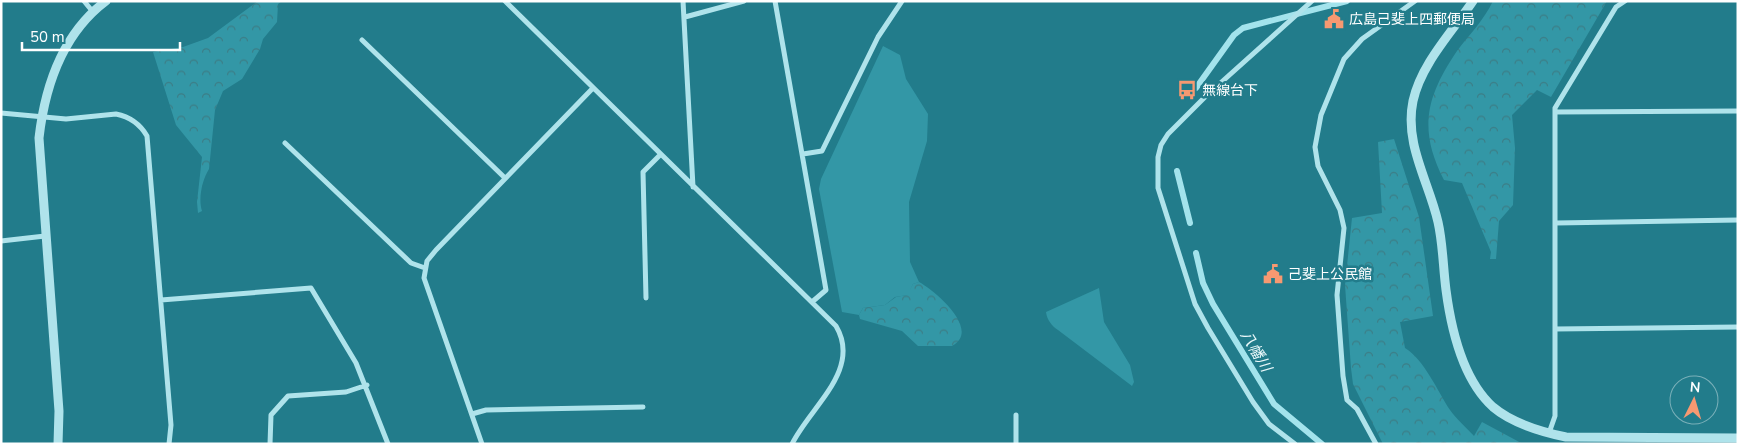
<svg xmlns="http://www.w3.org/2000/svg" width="1739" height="445" font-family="'Nunito Sans','Noto Sans JP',sans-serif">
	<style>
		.green { fill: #3397a6 }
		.forest { fill: url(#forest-crowns) }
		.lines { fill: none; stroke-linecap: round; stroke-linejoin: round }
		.stream { stroke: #a3e3ec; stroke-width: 6 }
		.minor { stroke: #afe3eb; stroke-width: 5 }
		.tertiary { stroke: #afe3eb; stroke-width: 9 }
		.labels { text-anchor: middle; stroke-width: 5; stroke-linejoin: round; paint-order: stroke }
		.poi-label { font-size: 14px; fill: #fff; stroke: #227c8b; text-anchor: start }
		.water-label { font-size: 15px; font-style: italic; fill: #ebf9fb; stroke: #227c8b }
	</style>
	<defs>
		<pattern id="forest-crowns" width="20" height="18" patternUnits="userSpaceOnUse" patternTransform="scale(1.25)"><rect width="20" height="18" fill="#3397a6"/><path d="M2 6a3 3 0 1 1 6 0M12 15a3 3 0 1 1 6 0" fill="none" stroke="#3c7d86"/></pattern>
	</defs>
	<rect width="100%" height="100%" fill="#227c8b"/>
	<path class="green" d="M883 46 900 55 906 79 928 114 927 141 909 202 910 262 919 282 913 284 908 295 895 297 885 305 863 308 859 315 842 312 819 189 821 179Z
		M1099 288 1104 322 1130 365 1134 382 1132 386 1058 330C1052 326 1047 320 1046 312Z"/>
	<path class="forest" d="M258 1H282L278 4 277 22 263 39 260 49 242 79 223 91 215 110 209 169C202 180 198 199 202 211L198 213 197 202 202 157 176 125 153 52 183 47 208 38Z
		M1493 1H1607L1551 97 1537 90 1512 115 1515 148 1513 205 1499 221 1496 259H1490L1491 252 1462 183 1444 180C1418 129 1426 97 1457 51 1469 35 1484 20 1493 1Z
		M1394 139 1419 217 1433 316 1400 322 1405 348C1425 361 1437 390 1450 410 1456 419 1466 427 1474 436L1482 422 1523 444H1383L1353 384 1351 368 1345 285 1352 218 1382 213 1378 142Z
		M919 282C934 290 982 330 952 346H918L902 331 860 319 859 315 863 308 885 305 896 297 907 295 913 284Z"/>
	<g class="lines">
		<path class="stream" d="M1196 88 1234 35 1243 28 1347 1
			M1177 171 1190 223
			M1196 253 1203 283 1213 304 1274 404 1322 444"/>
		<path class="minor" d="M84 1 93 12
			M505 1 836 326C862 370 810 407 792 444
			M683 1 693 187
			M775 1 826 290 812 302
			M685 17 744 1
			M362 40 505 178
			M1555 112 1738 111
			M1 113 66 119 116 114C131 117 140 124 147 136L171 425 169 444
			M285 143 411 263 425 268
			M803 154 822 151 878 37 902 1
			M1556 223 1738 220
			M1 241 45 236
			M646 298 643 172 660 155
			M161 300 311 288 356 363 388 444
			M1555 329 1738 327
			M472 414 486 410 643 407
			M1016 415V444
			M1549 433 1555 416V108L1616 7 1625 1
			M270 444 271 415 288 396 346 392 367 385
			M482 444 424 278 427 261 436 250 593 88
			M1295 444 1269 424 1253 402 1208 328 1195 304 1158 188V157L1161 145 1168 134 1206 96 1312 1
			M1376 444 1357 409 1347 400 1343 376 1337 295 1344 228 1340 210 1318 166 1315 147 1321 115 1344 59 1362 39 1415 1"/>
		<path class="tertiary" d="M1473 1C1452 32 1421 64 1413 101 1404 144 1429 182 1438 222 1443 244 1443 267 1446 290 1451 328 1463 380 1493 407 1513 424 1542 432 1566 437L1738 438
			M58 444 59 411 39 138C45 86 62 34 106 1"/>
	</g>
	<defs>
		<symbol id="civic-bare" viewBox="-9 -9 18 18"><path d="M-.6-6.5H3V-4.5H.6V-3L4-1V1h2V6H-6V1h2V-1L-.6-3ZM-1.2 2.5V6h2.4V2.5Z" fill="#f79971" stroke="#227c8b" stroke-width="2.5" paint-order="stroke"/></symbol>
		<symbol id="bus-bare" viewBox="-9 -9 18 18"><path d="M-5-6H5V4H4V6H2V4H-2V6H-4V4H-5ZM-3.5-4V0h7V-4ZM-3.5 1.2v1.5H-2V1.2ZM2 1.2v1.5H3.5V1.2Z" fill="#f79971" stroke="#227c8b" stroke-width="2.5" paint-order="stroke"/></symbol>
	</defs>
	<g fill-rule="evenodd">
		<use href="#civic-bare" x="1320" y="5" width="28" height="28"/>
		<use href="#bus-bare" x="1173" y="76" width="28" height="28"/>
		<use href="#civic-bare" x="1259" y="260" width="28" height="28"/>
	</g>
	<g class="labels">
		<g class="poi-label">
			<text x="1349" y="24">広島己斐上四郵便局</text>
			<text x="1202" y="95">無線台下</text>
			<text x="1288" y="279">己斐上公民館</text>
		</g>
		<g class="water-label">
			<text transform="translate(1256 351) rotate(59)" y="5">八幡川</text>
		</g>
	</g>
	<rect width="1739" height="445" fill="none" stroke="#ffffff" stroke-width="5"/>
	<g transform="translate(1694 400) rotate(5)"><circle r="24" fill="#227c8b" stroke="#7ab0b9"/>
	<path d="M0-4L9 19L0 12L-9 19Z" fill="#f79971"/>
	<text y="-8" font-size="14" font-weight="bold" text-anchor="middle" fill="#ffffff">N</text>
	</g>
	<path d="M22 42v8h158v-8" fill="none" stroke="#ffffff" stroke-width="2.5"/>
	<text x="30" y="42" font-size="15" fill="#ffffff" stroke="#227c8b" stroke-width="4" paint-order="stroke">50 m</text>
</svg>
